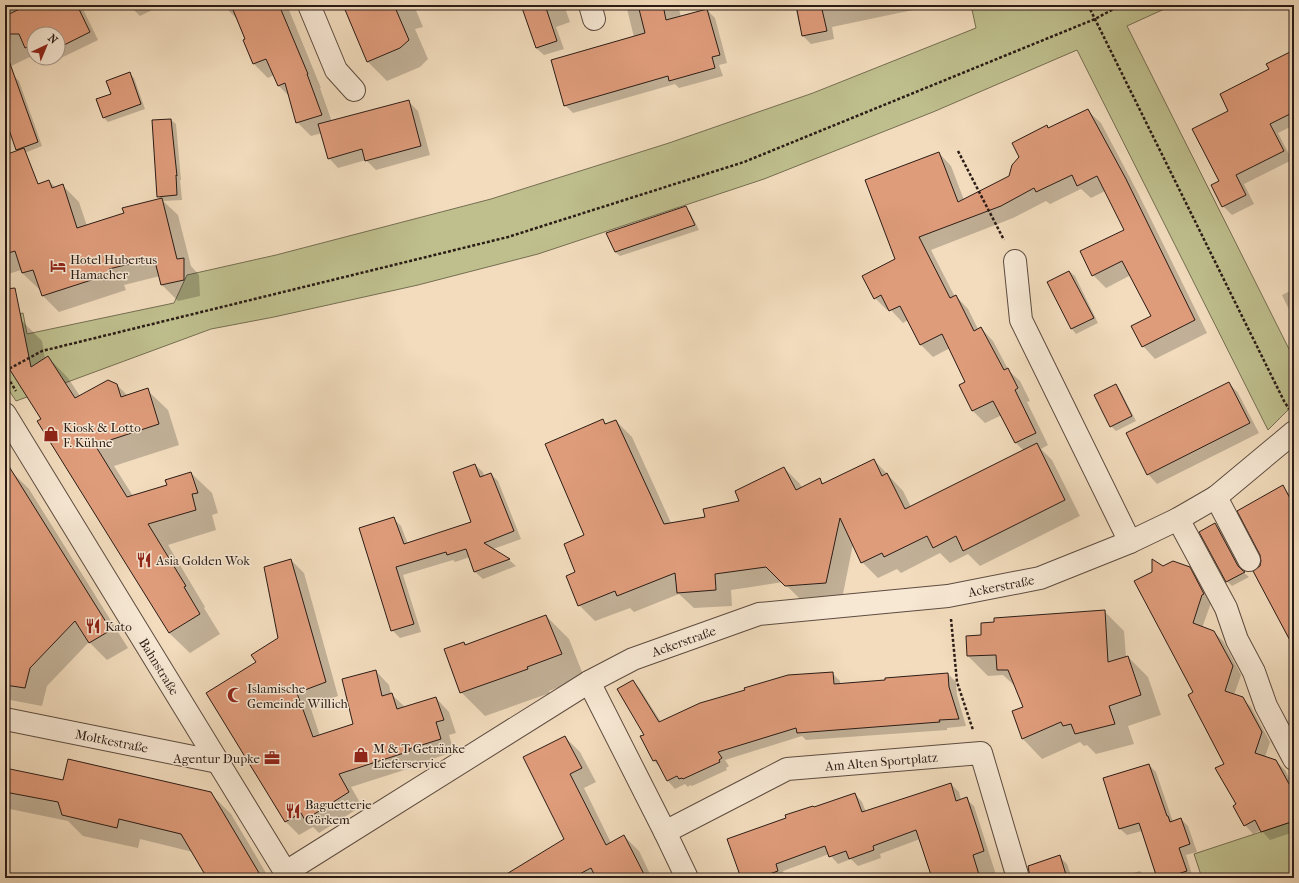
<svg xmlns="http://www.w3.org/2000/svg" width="1299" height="883" font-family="'IM FELL French Canon',serif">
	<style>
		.green { fill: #bfbf8e; stroke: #756e52 }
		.shadow { fill: #0003 }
		.building { fill: #df9c7b; stroke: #2b1c16 }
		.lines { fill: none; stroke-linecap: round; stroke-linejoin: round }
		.minor-casing { stroke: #5d4c40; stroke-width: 24 }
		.path { stroke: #2b1c16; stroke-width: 2.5; stroke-dasharray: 3 2; stroke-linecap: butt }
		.minor { stroke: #f7e8d4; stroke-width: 22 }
		.labels { text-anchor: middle; stroke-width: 3; stroke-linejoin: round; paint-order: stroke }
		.poi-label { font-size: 13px; fill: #2b1c16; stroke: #f7e8d4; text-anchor: start }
		.street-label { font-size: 13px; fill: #2b1c16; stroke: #f7e8d4 }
	</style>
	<rect width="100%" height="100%" fill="#f2dcbd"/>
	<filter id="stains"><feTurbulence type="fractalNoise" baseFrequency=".005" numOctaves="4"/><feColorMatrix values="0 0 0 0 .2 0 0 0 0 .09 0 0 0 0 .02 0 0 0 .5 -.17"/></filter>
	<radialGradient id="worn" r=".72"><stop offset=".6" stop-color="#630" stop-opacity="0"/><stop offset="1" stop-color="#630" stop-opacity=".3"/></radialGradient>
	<path class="green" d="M971 5H1173L1127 26 1294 359V404L1268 430 1077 50 933 112 764 179 538 254 418 285 274 317 211 329 16 401 5 384V317L23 313 27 334 174 303 187 275 276 255 491 199 669 143 813 93 976 28Z
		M1294 821V878H1202L1194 854Z"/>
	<path class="shadow" d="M5 5H81L98 40 63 57 58 52V34H34V55L5 69Z
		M129 5H162L140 16Z
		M223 5H287L321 88H320L332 122 408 101 418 111 430 155 376 170 366 160 338 168 329 158 322 133 311 136 297 122 289 96 279 86 274 75 268 78 254 64 246 39 237 19Z
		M344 5H412L415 8 423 27 415 29 428 59 420 67 387 81 368 62Z
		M522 5H564L570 22 556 27 564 49 544 55 536 48Z
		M626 5H678L681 17 707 10 715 18 727 63 719 65 723 76 679 88 675 84 573 113 565 105 634 37Z
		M795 5H912L913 10 832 27 834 39 811 44 803 36 802 28 799 25Z
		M1294 51V125L1278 133 1292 160 1244 184 1254 204 1232 215 1223 206 1220 182 1230 111 1270 70Z
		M129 73 134 78 145 109 108 122 104 118 112 95Z
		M14 76 19 81 42 146 22 154 17 149 5 115V80Z
		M1088 111 1101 123 1138 193 1207 333 1155 359 1143 346 1152 317 1131 275 1106 288 1093 275 1125 230 1105 191 1091 198 1081 189 1050 204 1046 201 1013 218 931 250 955 297 956 296 968 309 978 329 981 328 993 341 1009 371 1020 381 1030 401 1027 402 1048 445 1041 449 1052 460 1080 516 980 566 968 554 950 563 940 553 901 573 897 569 878 578 862 562 853 544 842 599 802 601 783 582 731 590 732 606 694 608 679 594 634 612 630 608 595 621 579 605 576 573 586 535 603 420 607 425 616 421 632 437 671 523 706 518 741 502 784 468 800 484 802 488 819 479 824 484 874 460 903 491 911 507 1024 451 1016 443 1002 415 985 423 973 411 960 385 966 382 950 348 933 357 920 344 908 320 903 323 890 309 887 310 875 298 896 260 939 153 951 166 964 200 1010 177 1049 129Z
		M171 120 176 124 181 180H180L182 200 163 201 178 215 191 266 199 275 200 296 178 301 162 285 160 276 124 285 126 290 59 312 43 296 40 288 39 289 22 273 21 270 5 275V172L21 202 49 181 56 188 63 186 79 202 87 226 125 214 161 199 158 196Z
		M686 208 690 212 699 230 620 256 615 252Z
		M1070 272 1075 276 1098 323 1076 334 1072 329 1049 283Z
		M1294 289V320L1282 295Z
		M21 320 42 341 45 359 48 357 68 378 80 396 117 385 128 396 147 390 168 410 179 445 114 466 133 496 168 486 191 473 212 493 218 513 212 515 216 530 168 545 205 607 204 608 220 634 190 653 169 633 42 419 5 349V324Z
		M1229 383 1238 393 1259 433 1157 484 1148 474Z
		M1115 385 1120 390 1136 421 1116 431 1111 426Z
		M475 465 483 472 484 476 491 474 498 481 521 539 493 549 509 560 516 566 483 579 475 572 470 557 455 562 453 560 403 575 421 632 400 638 392 630 393 518 401 526 408 544 472 523Z
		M11 471 29 489 128 648 107 660 89 642 47 686 42 706 5 699V475Z
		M1283 487 1290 495 1294 501V646L1261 567Z
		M1215 524 1220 529 1242 571 1249 577 1232 586 1227 581Z
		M291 560 304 573 338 696 310 706 320 736 354 724 376 671 389 685 391 694 405 707 436 698 449 712 456 733 449 735 454 752 422 762 423 764 351 787 362 806 319 833 313 827 299 835 286 822 207 694 257 663 279 639Z
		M1163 567 1189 568 1198 577 1212 603H1211L1202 628 1214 632 1223 641 1241 675 1234 695 1242 698 1251 707 1270 742 1265 757 1276 761 1285 770 1294 787V832L1270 840 1261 830 1253 834 1245 825 1237 805 1225 764 1194 693Z
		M1104 611 1124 631 1126 657H1128L1148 677 1161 715 1128 726 1134 744 1096 754 1087 745 1084 746 1080 742 1042 759 1023 739 1013 712 1024 707 1017 688 1003 675 988 676 968 656 982 636Z
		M546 616 569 639 584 677 549 691 550 693 485 716 461 692 464 643 466 646Z
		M832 673 840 681V685L948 674 956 682 957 695 966 726 947 728V730L806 740 802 736 725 760 729 766 726 768 727 770 692 786 690 785 688 787 685 784 675 789 668 781 662 769 654 761 642 737 645 735 633 681 640 689 661 722Z
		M565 737 580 752 596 782 584 788 611 843 624 836 639 851 652 878H501L566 839Z
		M1149 765 1156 772 1173 822 1181 819 1188 826 1197 852 1186 855 1193 878H1158L1142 831 1127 835 1119 828Z
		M5 769 64 781 210 793 231 814 269 878H208L193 852 140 839 138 848 83 836 68 821 5 808Z
		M951 784 959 792 961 800 966 799 974 806 997 878H937L920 839 880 854 881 858 858 866 851 859 838 864 829 854 783 871 785 878H742L814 808 855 794 862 802 866 812Z
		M1060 857 1067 864 1072 878H1043Z
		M1140 871 1145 878H1120V877Z"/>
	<path class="building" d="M28 5H77L90 32 58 48V33L55 34H34V44L25 48 19 34H5V16Z
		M231 5H279L308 74H307L322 115 296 123 285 83 278 86 266 59 253 64 243 40 245 39Z
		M343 5H394L409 40 400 48 367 62Z
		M521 5H545L557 41 536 48Z
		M638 5H663L666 20 707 9 720 55 712 57 715 68 669 81 668 76 564 106 551 60 645 33Z
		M796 5H821L827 31 802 36Z
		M1294 50V112L1270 124 1284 151 1236 175 1246 195 1222 207 1211 185 1219 181 1192 129 1228 111 1220 94 1269 69 1266 64Z
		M5 58H8L38 142 16 150 5 118Z
		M130 72 141 104 103 118 96 99 111 94 106 81Z
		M409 100 421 146 365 161 362 149 328 159 318 124Z
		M1088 109 1126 179 1195 320 1142 347 1131 326 1151 316 1122 261 1092 276 1080 251 1124 230 1097 176 1077 186 1072 175 1036 192 1034 188 1001 206 919 237 950 298 956 295 974 331 981 327 1004 370 1008 368 1018 388 1015 390 1036 433 1015 443 993 401 972 411 959 385 965 382 942 334 920 345 900 306 889 311 881 295 874 299 862 276 895 259 865 180 939 152 958 202 1009 176 1012 165 1019 157 1012 143 1047 125 1048 128Z
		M171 119 177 176 176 175 177 195 157 197 152 120Z
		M24 148 38 184 49 180 52 188 63 184 77 228 124 213 122 208 162 198 177 259 184 258V280L161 285 154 258 109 269 110 274 42 296 33 270 22 273 15 251 5 254V155Z
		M686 206 695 225 615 252 606 233Z
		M1069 271 1094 318 1071 329 1047 282Z
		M15 288 31 367 48 356 75 398 108 380 117 384 121 397 148 388 159 424 95 445 127 497 167 485 165 480 191 472 198 493 192 494 196 510 148 524 186 586 184 587 200 614 169 633 37 421 41 419 5 362V289Z
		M1229 382 1250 423 1147 475 1126 433Z
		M1116 384 1132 416 1110 427 1094 395Z
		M603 419 605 424 616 420 664 524 705 517 703 509 739 501 735 491 784 467 796 490 820 478 822 484 874 459 882 476 887 473 905 509 1037 443 1065 500 963 551 956 536 933 548 927 536 884 557 882 553 861 563 840 518 826 583 785 586 766 567 715 574 716 590 677 593 675 573 617 596 615 591 578 606 566 576 575 572 564 544 584 535 545 444Z
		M5 460 111 630 89 643 75 621 30 668 25 688 5 685Z
		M475 464 480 477 491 473 514 531 484 543 510 559 474 572 466 549 447 555 446 552 396 567 414 624 391 631 359 528 394 517 404 544 471 522 453 472Z
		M1283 485 1294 506V648L1253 571 1260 566 1261 561 1260 555 1237 511Z
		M1215 523 1238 566 1242 570 1245 572 1226 582 1199 532Z
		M291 559 326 682 297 693 313 737 353 724 342 679 376 670 382 696 392 693 397 709 436 697 444 720 436 722 441 739 409 749 410 751 339 774 349 792 305 820 301 813 285 822 206 693 256 662 251 655 278 638 264 567Z
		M1152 559 1163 566 1173 561 1190 567 1204 594 1202 595 1193 623 1214 631 1233 666 1225 691 1243 697 1262 732 1255 753 1276 760 1294 793V821L1261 832 1255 820 1244 826 1233 806 1236 804 1215 768 1224 764 1188 695 1193 692 1134 581 1152 572Z
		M1105 610 1108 662 1128 656 1141 695 1109 706 1115 724 1075 734 1071 724 1063 726 1061 722 1022 739 1012 711 1023 707 1008 670H997L996 655 967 656 966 636 981 635V623L994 622V618Z
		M546 615 562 654 527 667 528 669 460 693 444 649 464 642 465 645Z
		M833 672 834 684 885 680V678L948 673 949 687 959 719 939 720 940 722 797 733 796 728 718 752 722 758 719 760 720 762 683 779 682 778 679 779 677 776 667 781 656 760 653 761 640 736 644 735 617 689 633 680 659 722 700 703 745 690 744 688 788 675Z
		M565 736 582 768 570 774 606 845 624 835 646 878H596L591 868 572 878H500L564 839 523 757Z
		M68 759 211 792 262 878H207L181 834 119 819 117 828 62 815 58 802 5 792V768L63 780Z
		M1149 764 1167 816H1168L1170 822 1181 818 1190 844 1179 848 1187 871 1165 878H1157L1139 823 1119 829 1103 778Z
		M951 783 956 801 967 797 978 831 984 851 973 855 980 878H932L916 830 873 846 874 850 849 859 846 851 829 857 825 846 776 864 778 871 758 878H741L727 839 786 818 785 815 813 806 814 807 855 793 862 812Z
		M1060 855 1067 878H1030L1028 866Z"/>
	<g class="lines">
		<defs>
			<g id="minor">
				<path d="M309 5 336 70 354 90"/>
				<path d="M590 5 594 19"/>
				<path d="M1015 261 1021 320 1130 542"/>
				<path id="s1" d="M5 414 289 878"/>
				<path d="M1216 497 1249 560"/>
				<path d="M1178 519 1226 608 1237 640 1254 672 1266 706 1294 759"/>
				<path d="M589 682 665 832 687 878"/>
				<path id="s2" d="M5 719 218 762"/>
				<path id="s3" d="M665 832 787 769 981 753 1018 878"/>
				<path id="s4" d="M286 872 589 682 633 659 759 614 948 596 1040 578 1130 542 1178 519 1216 497 1294 432"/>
			</g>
		</defs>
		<use href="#minor" class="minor-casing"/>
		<path class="path" d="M1088 5 1284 401 1289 409
			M958 151 1004 240
			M5 371 42 351 508 237 744 162 1095 19 1121 5
			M5 373 16 391
			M951 619 957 682 973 730"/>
		<use href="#minor" class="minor"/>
	</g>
	<defs>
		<symbol id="hotel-bare" viewBox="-9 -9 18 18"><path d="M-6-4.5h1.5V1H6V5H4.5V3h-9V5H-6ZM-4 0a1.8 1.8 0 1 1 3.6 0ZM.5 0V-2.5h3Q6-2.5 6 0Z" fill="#8f2418" stroke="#f7e8d4" stroke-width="2.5" paint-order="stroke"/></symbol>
		<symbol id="shop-bare" viewBox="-9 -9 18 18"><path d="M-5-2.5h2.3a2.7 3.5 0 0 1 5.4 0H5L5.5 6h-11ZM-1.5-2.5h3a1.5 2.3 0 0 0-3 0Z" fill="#8f2418" stroke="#f7e8d4" stroke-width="2.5" paint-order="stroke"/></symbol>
		<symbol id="restaurant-bare" viewBox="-9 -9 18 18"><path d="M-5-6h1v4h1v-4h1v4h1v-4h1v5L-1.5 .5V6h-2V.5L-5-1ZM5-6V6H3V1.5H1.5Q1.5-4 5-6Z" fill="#8f2418" stroke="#f7e8d4" stroke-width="2.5" paint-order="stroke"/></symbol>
		<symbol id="mosque-bare" viewBox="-9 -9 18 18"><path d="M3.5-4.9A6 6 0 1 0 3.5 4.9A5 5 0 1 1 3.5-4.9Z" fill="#8f2418" stroke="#f7e8d4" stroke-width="2.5" paint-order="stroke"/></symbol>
		<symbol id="office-bare" viewBox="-9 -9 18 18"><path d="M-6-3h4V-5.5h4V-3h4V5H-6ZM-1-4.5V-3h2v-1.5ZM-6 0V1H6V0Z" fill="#8f2418" stroke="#f7e8d4" stroke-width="2.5" paint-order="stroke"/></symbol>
	</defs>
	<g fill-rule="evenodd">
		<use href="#hotel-bare" x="47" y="255" width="22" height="22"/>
		<use href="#shop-bare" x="40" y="423" width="22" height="22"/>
		<use href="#restaurant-bare" x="133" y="549" width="22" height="22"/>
		<use href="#restaurant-bare" x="82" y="615" width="22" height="22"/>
		<use href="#mosque-bare" x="224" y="684" width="22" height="22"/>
		<use href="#shop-bare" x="350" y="744" width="22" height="22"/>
		<use href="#office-bare" x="261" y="747" width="22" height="22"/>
		<use href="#restaurant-bare" x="282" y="800" width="22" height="22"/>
	</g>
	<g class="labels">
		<g class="poi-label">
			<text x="70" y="264">Hotel Hubertus<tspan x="70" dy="15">Hamacher</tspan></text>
			<text x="63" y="432">Kiosk &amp; Lotto<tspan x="63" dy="15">F. Kühne</tspan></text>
			<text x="156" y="565">Asia Golden Wok</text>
			<text x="105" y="631">Kato</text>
			<text x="247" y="693">Islamische<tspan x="247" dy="15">Gemeinde Willich</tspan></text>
			<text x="373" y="753">M &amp; T Getränke<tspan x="373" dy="15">Lieferservice</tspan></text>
			<text x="260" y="763" text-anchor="end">Agentur Dupke</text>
			<text x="305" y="809">Baguetterie<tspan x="305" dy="15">Görkem</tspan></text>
		</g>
		<g class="street-label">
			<text dy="5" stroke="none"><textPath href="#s4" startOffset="785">Ackerstraße</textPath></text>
			<text dy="5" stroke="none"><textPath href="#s4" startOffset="461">Ackerstraße</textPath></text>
			<text dy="5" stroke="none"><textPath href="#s1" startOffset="296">Bahnstraße</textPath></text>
			<text dy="5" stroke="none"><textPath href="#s2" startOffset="109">Moltkestraße</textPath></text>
			<text dy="5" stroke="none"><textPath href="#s3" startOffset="232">Am Alten Sportplatz</textPath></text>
		</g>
	</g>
	<rect width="1299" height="883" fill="none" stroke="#f2dcbd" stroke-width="20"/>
	<rect x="6" y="6" width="1287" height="871" fill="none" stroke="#2b1c16" stroke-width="2"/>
	<rect x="10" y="10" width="1279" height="863" fill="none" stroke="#2b1c16"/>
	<g transform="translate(46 46) rotate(44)"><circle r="19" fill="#f7e8d4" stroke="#a59688"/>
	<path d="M0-3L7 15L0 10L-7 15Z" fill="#8f2418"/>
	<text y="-6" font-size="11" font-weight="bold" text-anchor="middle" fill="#2b1c16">N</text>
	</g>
	<rect width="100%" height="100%" filter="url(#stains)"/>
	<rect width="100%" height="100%" fill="url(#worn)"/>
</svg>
